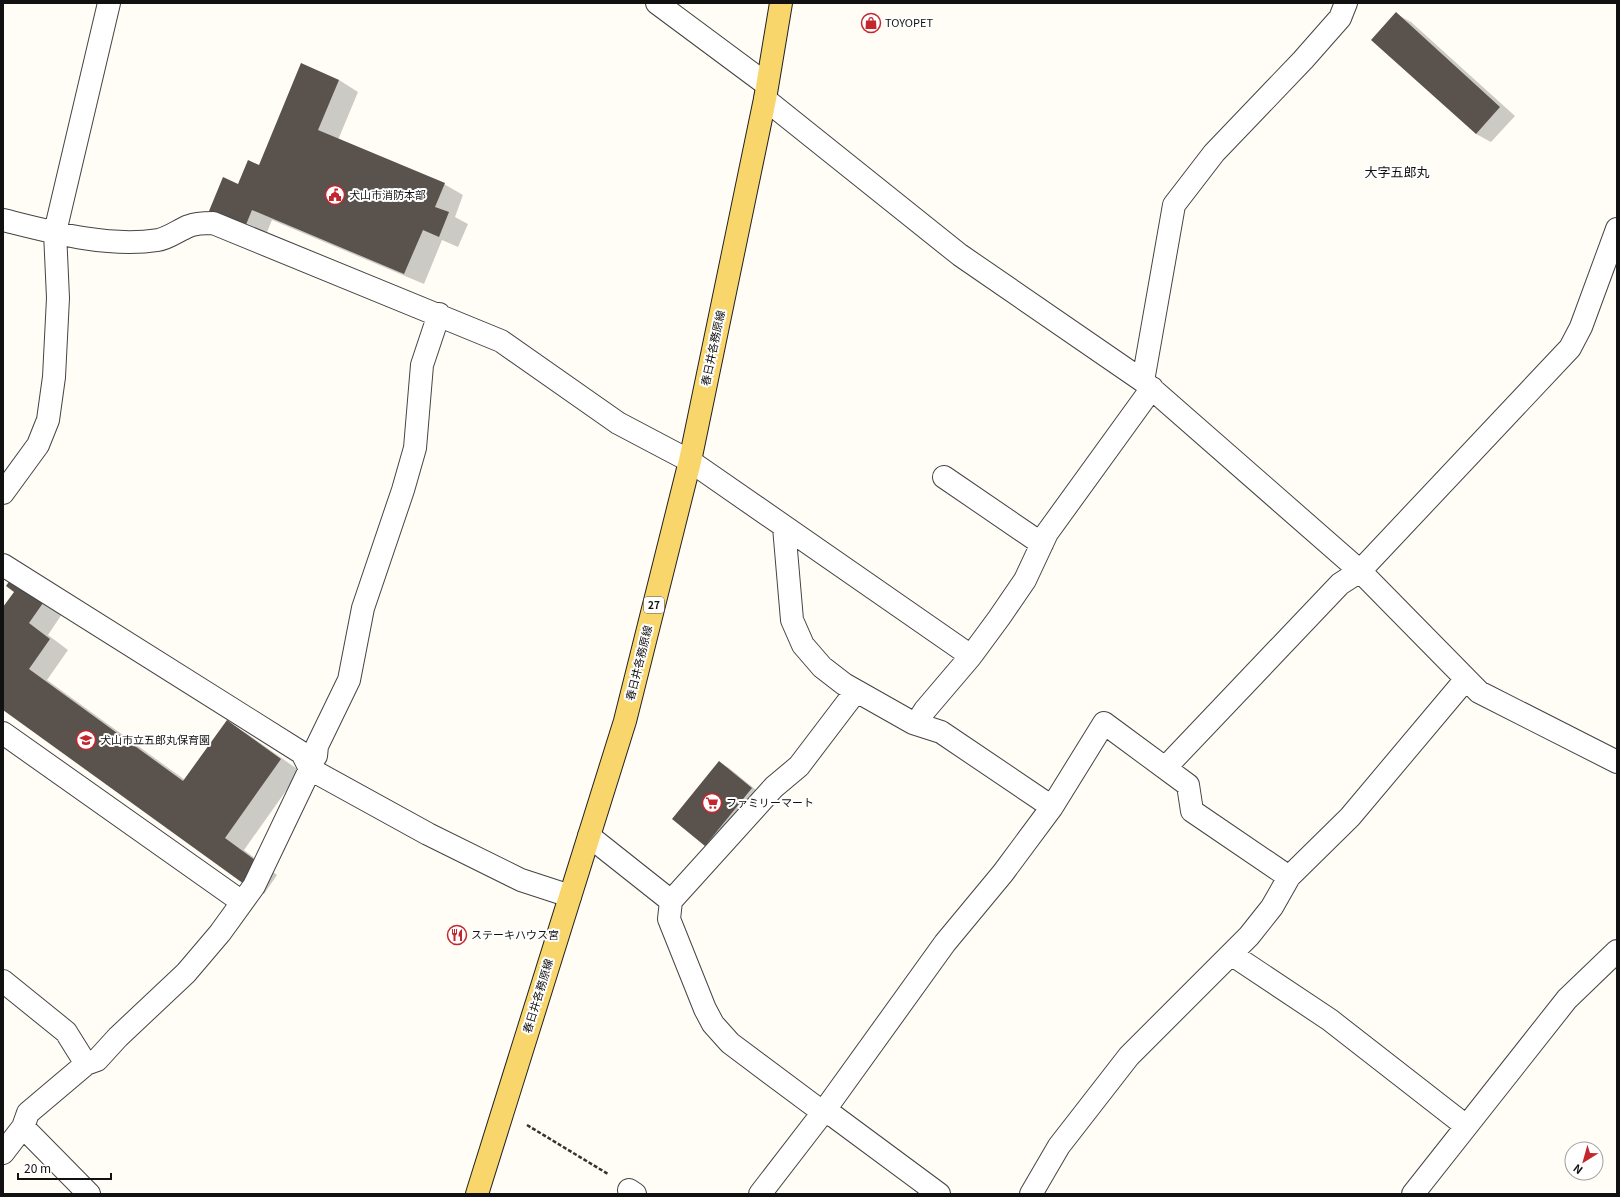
<svg xmlns="http://www.w3.org/2000/svg" width="1620" height="1197" font-family="Georgia,'Noto Sans JP',serif">
	<style>
		.shadow { fill: #0003 }
		.building { fill: #5a524d }
		.lines { fill: none; stroke-linecap: round; stroke-linejoin: round }
		.minor-casing { stroke: #444; stroke-width: 24 }
		.major-casing { stroke: #222; stroke-width: 24 }
		.path { stroke: #333; stroke-width: 2.5; stroke-dasharray: 4 2; stroke-linecap: butt }
		.minor { stroke: #fff; stroke-width: 22 }
		.major { stroke: #f9d66b; stroke-width: 22 }
		.labels { text-anchor: middle; stroke-width: 4; stroke-linejoin: round; paint-order: stroke }
		.shield { fill: #fff; stroke: #585858; stroke-width: 1 }
		.shield-label { font-size: 10px; font-weight: bold; fill: #111 }
		.poi-label { font-size: 11px; fill: #111; stroke: #fff; text-anchor: start }
		.street-label { font-size: 11px; fill: #111; stroke: #fff }
		.quarter-label { font-size: 13px; fill: #111; stroke: #fff }
	</style>
	<rect width="100%" height="100%" fill="#fffdf5"/>
	<path class="shadow" d="M1396 14 1411 22 1515 116 1491 142 1476 134Z
		M302 64 339 80 358 92 338 140 444 184 463 195 455 217 468 224 458 247 442 240 424 284 272 220 265 237 229 222 238 185 260 166Z
		M11 581 62 614 48 635 68 650 47 680 185 780 227 722 246 733 300 771 244 850 277 875 264 894 244 883 3 709V609L15 592Z
		M719 762 729 768 761 794 716 851 706 845 673 818Z"/>
	<path class="building" d="M1396 12 1500 107 1476 134 1371 40Z
		M301 63 339 80 318 130 445 183 435 207 449 212 439 237 423 230 404 274 252 210 245 227 209 211 223 177 238 184 248 160 259 165Z
		M10 580 43 603 29 623 50 639 29 669 183 781 227 720 281 759 225 838 259 863 244 884 3 710V607L14 592 6 586Z
		M719 761 752 788 705 846 672 819Z"/>
	<g class="lines">
		<defs>
			<path id="minor" d="M657 3 766 84
				M765 99 960 255 1143 381 1360 571 1479 692 1617 762
				M3 220C51 232 108 248 158 240 169 238 179 230 189 226 196 223 205 223 213 223L501 341 618 423 690 461 971 656
				M1143 381 1174 205 1214 153 1303 60 1340 18 1346 3
				M944 477 1042 544
				M3 493 38 445 48 420 54 377 58 298 55 232 109 3
				M784 527 792 620 803 645 822 667 844 684 913 723 941 732 1052 807
				M3 565 302 753 310 769
				M916 724 925 710 971 656 999 618 1025 580 1047 533 1152 388
				M3 733 242 902
				M308 765 316 756 317 746 349 680 363 608 403 490 415 448 422 365 439 314
				M1165 768 1340 584 1360 571 1570 348 1581 327 1617 229
				M589 836 671 901 669 919 705 1009 713 1024 730 1043 817 1108 835 1117 939 1194
				M671 901 774 787 799 766 856 691
				M1231 954 1330 1020 1466 1126
				M3 981 66 1032 86 1064 28 1113 23 1127 3 1153
				M86 1064 97 1060 118 1037 186 973 220 933 254 886 310 769 428 834 521 880 570 896
				M23 1127 89 1194
				M629 1190 635 1194
				M760 1194 824 1111 945 943 1003 873 1052 807 1104 723 1188 785 1192 811 1289 877
				M1031 1194 1059 1146 1129 1056 1249 936 1272 907 1289 877 1350 817 1466 679
				M1413 1194 1567 999 1617 951"/>
			<path id="major" d="M477 1194 625 721 690 461 765 99 781 3"/>
		</defs>
		<use href="#minor" class="minor-casing"/>
		<use href="#major" class="major-casing"/>
		<path class="path" d="M527 1125 608 1174"/>
		<use href="#minor" class="minor"/>
		<use href="#major" class="major"/>
	</g>
	<defs>
		<symbol id="shop-ring" viewBox="-11 -11 22 22"><circle r="9.5" fill="#fff" stroke="#c4262e" stroke-width="1.5"/><path d="M-5-2.5h2.3a2.7 3.5 0 0 1 5.4 0H5L5.5 6h-11ZM-1.5-2.5h3a1.5 2.3 0 0 0-3 0Z" fill="#c4262e"/></symbol>
		<symbol id="civic-ring" viewBox="-11 -11 22 22"><circle r="9.5" fill="#fff" stroke="#c4262e" stroke-width="1.5"/><path d="M-.6-6.5H3V-4.5H.6V-3L4-1V1h2V6H-6V1h2V-1L-.6-3ZM-1.2 2.5V6h2.4V2.5Z" fill="#c4262e"/></symbol>
		<symbol id="school-ring" viewBox="-11 -11 22 22"><circle r="9.5" fill="#fff" stroke="#c4262e" stroke-width="1.5"/><path d="M0-5L7-2L0 1L-7-2ZM-4 1L0 2.5L4 1V4Q0 6-4 4Z" fill="#c4262e"/></symbol>
		<symbol id="supermarket-ring" viewBox="-11 -11 22 22"><circle r="9.5" fill="#fff" stroke="#c4262e" stroke-width="1.5"/><path d="M-6-5.5h2.5l.6 2H6L4.5 2H-2.5L-4.4-4H-6ZM-1.5 3.2a1.3 1.3 0 1 0 .1 0ZM3 3.2a1.3 1.3 0 1 0 .1 0Z" fill="#c4262e"/></symbol>
		<symbol id="restaurant-ring" viewBox="-11 -11 22 22"><circle r="9.5" fill="#fff" stroke="#c4262e" stroke-width="1.5"/><path d="M-5-6h1v4h1v-4h1v4h1v-4h1v5L-1.5 .5V6h-2V.5L-5-1ZM5-6V6H3V1.5H1.5Q1.5-4 5-6Z" fill="#c4262e"/></symbol>
	</defs>
	<g fill-rule="evenodd">
		<use href="#shop-ring" x="860" y="12" width="22" height="22"/>
		<use href="#civic-ring" x="324" y="184" width="22" height="22"/>
		<use href="#school-ring" x="75" y="729" width="22" height="22"/>
		<use href="#supermarket-ring" x="701" y="792" width="22" height="22"/>
		<use href="#restaurant-ring" x="446" y="924" width="22" height="22"/>
	</g>
	<g class="labels">
		<rect class="shield" x="644" y="597" width="20" height="16" rx="3"/>
		<g class="shield-label">
			<text x="654" y="609">27</text>
		</g>
		<g class="poi-label">
			<text x="885" y="27">TOYOPET</text>
			<text x="349" y="199">犬山市消防本部</text>
			<text x="100" y="744">犬山市立五郎丸保育園</text>
			<text x="726" y="807">ファミリーマート</text>
			<text x="471" y="939">ステーキハウス宮</text>
		</g>
		<g class="street-label">
			<text transform="translate(713 348) rotate(-78)" y="4">春日井各務原線</text>
			<text transform="translate(639 663) rotate(-76)" y="4">春日井各務原線</text>
			<text transform="translate(538 996) rotate(-73)" y="4">春日井各務原線</text>
		</g>
		<g class="quarter-label">
			<text x="1397" y="177">大字五郎丸</text>
		</g>
	</g>
	<rect width="1620" height="1197" fill="none" stroke="#111111" stroke-width="8"/>
	<g transform="translate(1584 1161) rotate(217)"><circle r="19" fill="#ffffff" stroke="#a0a0a0"/>
	<path d="M0-3L7 15L0 10L-7 15Z" fill="#c4262e"/>
	<text y="-6" font-size="11" font-weight="bold" text-anchor="middle" fill="#111111">N</text>
	</g>
	<path d="M18 1173v6h93v-6" fill="none" stroke="#111111" stroke-width="2"/>
	<text x="24" y="1173" font-size="12" fill="#111111" stroke="#ffffff" stroke-width="3" paint-order="stroke">20 m</text>
</svg>
